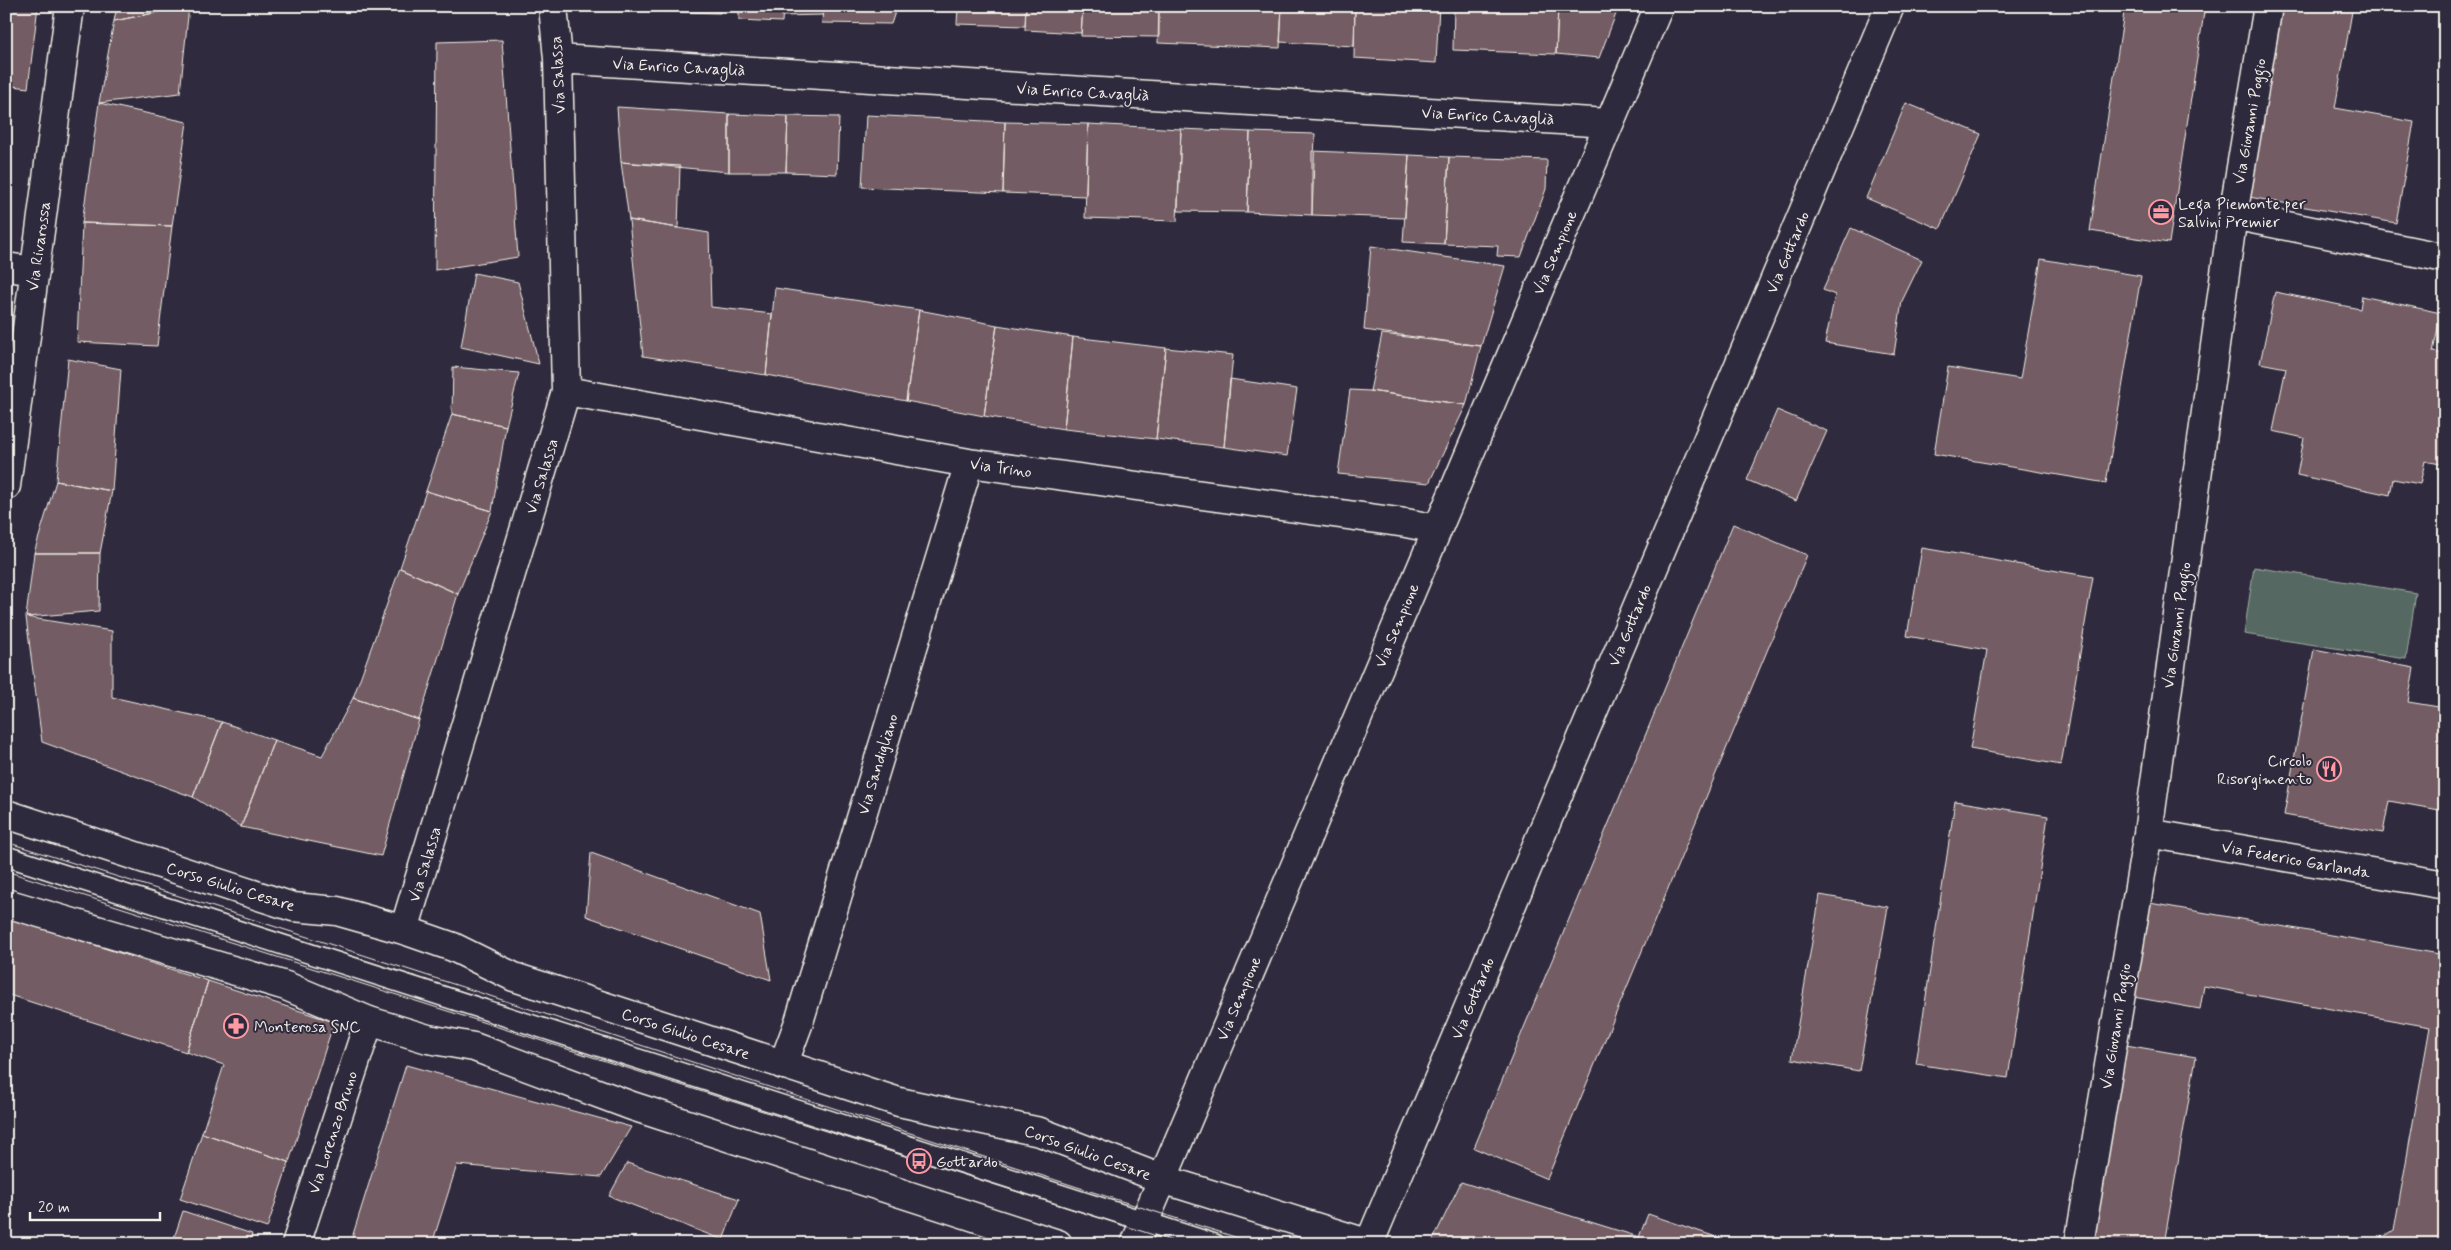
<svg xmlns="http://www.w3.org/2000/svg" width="2451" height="1250" font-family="Mynerve,sans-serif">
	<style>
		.green { fill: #556962; stroke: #a4ada5 }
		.building { fill: #735b64; stroke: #f4f1e8 }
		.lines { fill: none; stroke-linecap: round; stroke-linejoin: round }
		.lane-casing { stroke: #f4f1e8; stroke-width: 22 }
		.street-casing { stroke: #f4f1e8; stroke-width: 31 }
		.secondary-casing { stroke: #f4f1e8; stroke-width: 31 }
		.lane { stroke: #2f2a3d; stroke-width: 19 }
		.street { stroke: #2f2a3d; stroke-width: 28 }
		.secondary { stroke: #2f2a3d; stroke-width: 28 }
		.tram { stroke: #f4f1e8; stroke-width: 1 }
		.labels { text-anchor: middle; stroke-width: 4; stroke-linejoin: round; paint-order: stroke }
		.street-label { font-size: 16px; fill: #f4f1e8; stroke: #2f2a3d }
		.poi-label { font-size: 16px; fill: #f4f1e8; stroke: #2f2a3d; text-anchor: start }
	</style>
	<rect width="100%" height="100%" fill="#2f2a3d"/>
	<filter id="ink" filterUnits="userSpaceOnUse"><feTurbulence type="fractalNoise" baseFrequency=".02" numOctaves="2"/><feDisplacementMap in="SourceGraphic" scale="10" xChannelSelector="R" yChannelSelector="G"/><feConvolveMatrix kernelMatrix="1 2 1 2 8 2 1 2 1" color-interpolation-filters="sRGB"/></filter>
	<g filter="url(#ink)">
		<path class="green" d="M2254 567 2416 593 2406 659 2244 634Z"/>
		<path class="building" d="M6 6H38L28 88 6 85Z
			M117 6H189L114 21Z
			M189 6 180 93 99 103 114 21Z
			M611 6H721L720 13 612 10Z
			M739 6H783L782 22 739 20Z
			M783 6H823V15L782 16Z
			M823 6H897L891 24 822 23Z
			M899 6H958L898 10Z
			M958 6H1026L1025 26 957 24Z
			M1026 6H1083L1081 33 1025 30Z
			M1083 6H1159V37L1081 36Z
			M1159 6H1282L1280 48 1158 43Z
			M1282 6H1355L1354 46 1280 42Z
			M1355 6H1439L1436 63 1354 58Z
			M1454 6H1558L1556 54 1453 50Z
			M1558 6H1619L1599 58 1556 54Z
			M2125 6H2205L2169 243 2090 231Z
			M2283 6H2353L2335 108 2414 122 2396 223 2249 197Z
			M502 40 518 257 435 270 437 42Z
			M99 103 187 122 172 226 82 223Z
			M1906 103 1981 134 1940 229 1866 198Z
			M617 107 729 114V172L621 162Z
			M729 114 788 116 786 172H729Z
			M866 115 1005 122 1003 193 862 187Z
			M788 116 839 117 837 174 786 172Z
			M1005 122 1088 124 1086 196 1003 193Z
			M1088 124 1181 129 1177 221 1085 218Z
			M1181 129 1250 132 1247 212 1178 211Z
			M1250 132 1315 134 1312 215 1247 212Z
			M1312 151 1409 155 1405 218 1312 215Z
			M1409 155 1449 157 1444 244 1403 242Z
			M1449 157 1547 160 1546 189 1521 257 1497 256 1498 246 1444 244Z
			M621 162 680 166 678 228 629 220Z
			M629 220 709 233 711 307 772 314 766 375 643 356Z
			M82 223 172 226 157 346 77 342Z
			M1851 228 1922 260 1902 301 1894 354 1825 343 1835 295 1823 290Z
			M1371 246 1505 266 1481 346 1364 330Z
			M2041 259 2141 276 2106 483 1934 454 1948 367 2020 379Z
			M474 273 518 282 539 364 461 347Z
			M775 288 919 310 906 401 766 375Z
			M2275 292 2360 309 2362 296 2441 313 2433 352 2445 354V465L2425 461 2420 484 2393 479 2390 495 2297 475 2304 438 2273 431 2286 368 2260 363Z
			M919 310 997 325 984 416 906 401Z
			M997 325 1073 337 1064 429 984 416Z
			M1382 334 1481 346 1466 405 1370 391Z
			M1073 337 1166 348 1156 439 1064 429Z
			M1166 348 1233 355 1224 447 1156 439Z
			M68 359 121 369 112 491 56 481Z
			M453 367 519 373 506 426 452 414Z
			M1230 379 1297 389 1287 456 1224 447Z
			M1350 390 1370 391 1466 405 1429 483 1338 474Z
			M1777 410 1827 431 1796 501 1747 480Z
			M452 414 506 426 492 511 426 491Z
			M56 481 112 491 100 553H34Z
			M426 491 492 511 458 594 400 568Z
			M1733 524 1807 555 1547 1179 1474 1148Z
			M1922 548 2093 577 2061 765 1970 749 1987 650 1907 636Z
			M34 553H100L99 611 26 617Z
			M400 568 458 594 419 720 353 698Z
			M26 617 112 631V697L222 722 193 797 42 742Z
			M2314 649 2414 668 2408 702 2445 708V811L2389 801 2383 833 2284 815Z
			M353 698 419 720 381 856 241 827 274 740 322 756Z
			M222 722 274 740 241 827 193 797Z
			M1955 801 2048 816 2008 1078 1916 1064Z
			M591 853 760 914 771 980 586 916Z
			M1820 895 1888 907 1859 1071 1792 1059Z
			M2144 902 2445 955V1244H2373L2394 1230 2430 1027 2204 986 2200 1009 2128 996Z
			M6 917 208 981 186 1052 6 994Z
			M208 981 334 1022 289 1162 202 1133 224 1065 186 1052Z
			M2126 1045 2196 1057 2164 1244H2092Z
			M406 1065 631 1127 601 1177 457 1165 432 1244H350Z
			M202 1133 289 1162 267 1228 180 1199Z
			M627 1163 739 1199 723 1240 609 1196Z
			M1461 1182 1639 1237 1648 1214 1737 1244H1443L1433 1240Z
			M183 1211 252 1234 249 1244H172Z"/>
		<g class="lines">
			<defs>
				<path id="lane" d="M6 856 1215 1244"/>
				<path id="street" d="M558 59 1609 123
					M2233 215 2445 258
					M6 267 35 271
					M566 391 969 463 1406 523 1437 529
					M6 486 70 6
					M2148 833 2445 885
					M404 930 566 391 558 59 553 6
					M783 1065 799 1022 969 463
					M296 1244 369 1021
					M2079 1244 2148 833 2233 215 2268 6"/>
				<path id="secondary" d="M6 814 293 907 337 911 404 930 453 947 514 977 899 1102 1040 1132 1162 1179 1370 1244
					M6 903 286 986 369 1021 428 1039 474 1047 632 1106 1058 1244
					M1135 1244 1659 6
					M1369 1244 1890 6"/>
			</defs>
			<use href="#lane" class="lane-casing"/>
			<use href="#street" class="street-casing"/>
			<use href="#secondary" class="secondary-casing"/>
			<use href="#lane" class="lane"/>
			<use href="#street" class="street"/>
			<use href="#secondary" class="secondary"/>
			<path class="tram" d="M6 842C425 971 839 1113 1257 1244
				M6 871 1182 1244"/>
		</g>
	</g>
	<defs>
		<symbol id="office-ring" viewBox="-11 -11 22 22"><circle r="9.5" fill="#2f2a3d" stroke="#ff9aa2" stroke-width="1.5"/><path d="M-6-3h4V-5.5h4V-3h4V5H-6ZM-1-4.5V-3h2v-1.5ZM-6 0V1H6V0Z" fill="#ff9aa2"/></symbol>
		<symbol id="restaurant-ring" viewBox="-11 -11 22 22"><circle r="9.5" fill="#2f2a3d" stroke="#ff9aa2" stroke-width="1.5"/><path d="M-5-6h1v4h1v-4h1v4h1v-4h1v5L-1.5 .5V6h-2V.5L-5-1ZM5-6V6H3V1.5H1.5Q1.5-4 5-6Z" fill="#ff9aa2"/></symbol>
		<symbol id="pharmacy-ring" viewBox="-11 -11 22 22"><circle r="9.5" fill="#2f2a3d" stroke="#ff9aa2" stroke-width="1.5"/><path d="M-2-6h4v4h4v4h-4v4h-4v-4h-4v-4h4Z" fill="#ff9aa2"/></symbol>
		<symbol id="bus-ring" viewBox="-11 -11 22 22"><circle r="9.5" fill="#2f2a3d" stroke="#ff9aa2" stroke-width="1.5"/><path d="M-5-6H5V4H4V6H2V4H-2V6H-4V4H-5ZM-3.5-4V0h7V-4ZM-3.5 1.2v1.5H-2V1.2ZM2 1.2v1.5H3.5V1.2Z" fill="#ff9aa2"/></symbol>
	</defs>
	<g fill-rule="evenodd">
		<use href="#office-ring" x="2147" y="198" width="28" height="28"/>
		<use href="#restaurant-ring" x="2315" y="755" width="28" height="28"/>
		<use href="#pharmacy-ring" x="222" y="1012" width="28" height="28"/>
		<use href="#bus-ring" x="905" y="1147" width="28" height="28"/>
	</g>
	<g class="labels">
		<g class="street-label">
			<text transform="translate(679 66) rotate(3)" y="6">Via Enrico Cavaglià</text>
			<text transform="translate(557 75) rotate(-93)" y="6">Via Salassa</text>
			<text transform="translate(1083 91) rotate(3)" y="6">Via Enrico Cavaglià</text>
			<text transform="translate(1488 115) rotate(3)" y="6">Via Enrico Cavaglià</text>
			<text transform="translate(2249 121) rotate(-80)" y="6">Via Giovanni Poggio</text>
			<text transform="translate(38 246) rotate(-82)" y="6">Via Rivarossa</text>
			<text transform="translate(1554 252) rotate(-67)" y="6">Via Sempione</text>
			<text transform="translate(1787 252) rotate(-67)" y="6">Via Gottardo</text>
			<text transform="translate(1001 467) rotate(8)" y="6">Via Trino</text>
			<text transform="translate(541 476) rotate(-73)" y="6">Via Salassa</text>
			<text transform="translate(1396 625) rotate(-67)" y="6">Via Sempione</text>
			<text transform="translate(1629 625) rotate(-67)" y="6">Via Gottardo</text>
			<text transform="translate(2176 625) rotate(-82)" y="6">Via Giovanni Poggio</text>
			<text transform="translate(877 764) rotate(-73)" y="6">Via Sandigliano</text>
			<text transform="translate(2296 859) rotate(10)" y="6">Via Federico Garlanda</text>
			<text transform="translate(424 864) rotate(-73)" y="6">Via Salassa</text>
			<text transform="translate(231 886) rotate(17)" y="6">Corso Giulio Cesare</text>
			<text transform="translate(1238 998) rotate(-67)" y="6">Via Sempione</text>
			<text transform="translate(1472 998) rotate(-67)" y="6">Via Gottardo</text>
			<text transform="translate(2115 1026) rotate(-81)" y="6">Via Giovanni Poggio</text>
			<text transform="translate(686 1033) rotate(18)" y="6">Corso Giulio Cesare</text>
			<text transform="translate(332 1132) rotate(-72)" y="6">Via Lorenzo Bruno</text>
			<text transform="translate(1088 1152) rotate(20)" y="6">Corso Giulio Cesare</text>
		</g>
		<g class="poi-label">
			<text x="2178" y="209">Lega Piemonte per<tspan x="2178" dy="18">Salvini Premier</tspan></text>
			<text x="2312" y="766" text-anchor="end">Circolo<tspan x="2312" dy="18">Risorgimento</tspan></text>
			<text x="254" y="1032">Monterosa SNC</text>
			<text x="936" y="1167">Gottardo</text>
		</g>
	</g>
	<rect width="2451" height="1250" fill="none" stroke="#2f2a3d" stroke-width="25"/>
	<rect x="12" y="12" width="2426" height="1225" fill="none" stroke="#f4f1e8" stroke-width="2" filter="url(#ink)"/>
	<path d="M30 1212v8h130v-8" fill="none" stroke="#f4f1e8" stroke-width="2.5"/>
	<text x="38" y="1212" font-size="15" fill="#f4f1e8" stroke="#2f2a3d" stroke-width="4" paint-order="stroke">20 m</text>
</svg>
